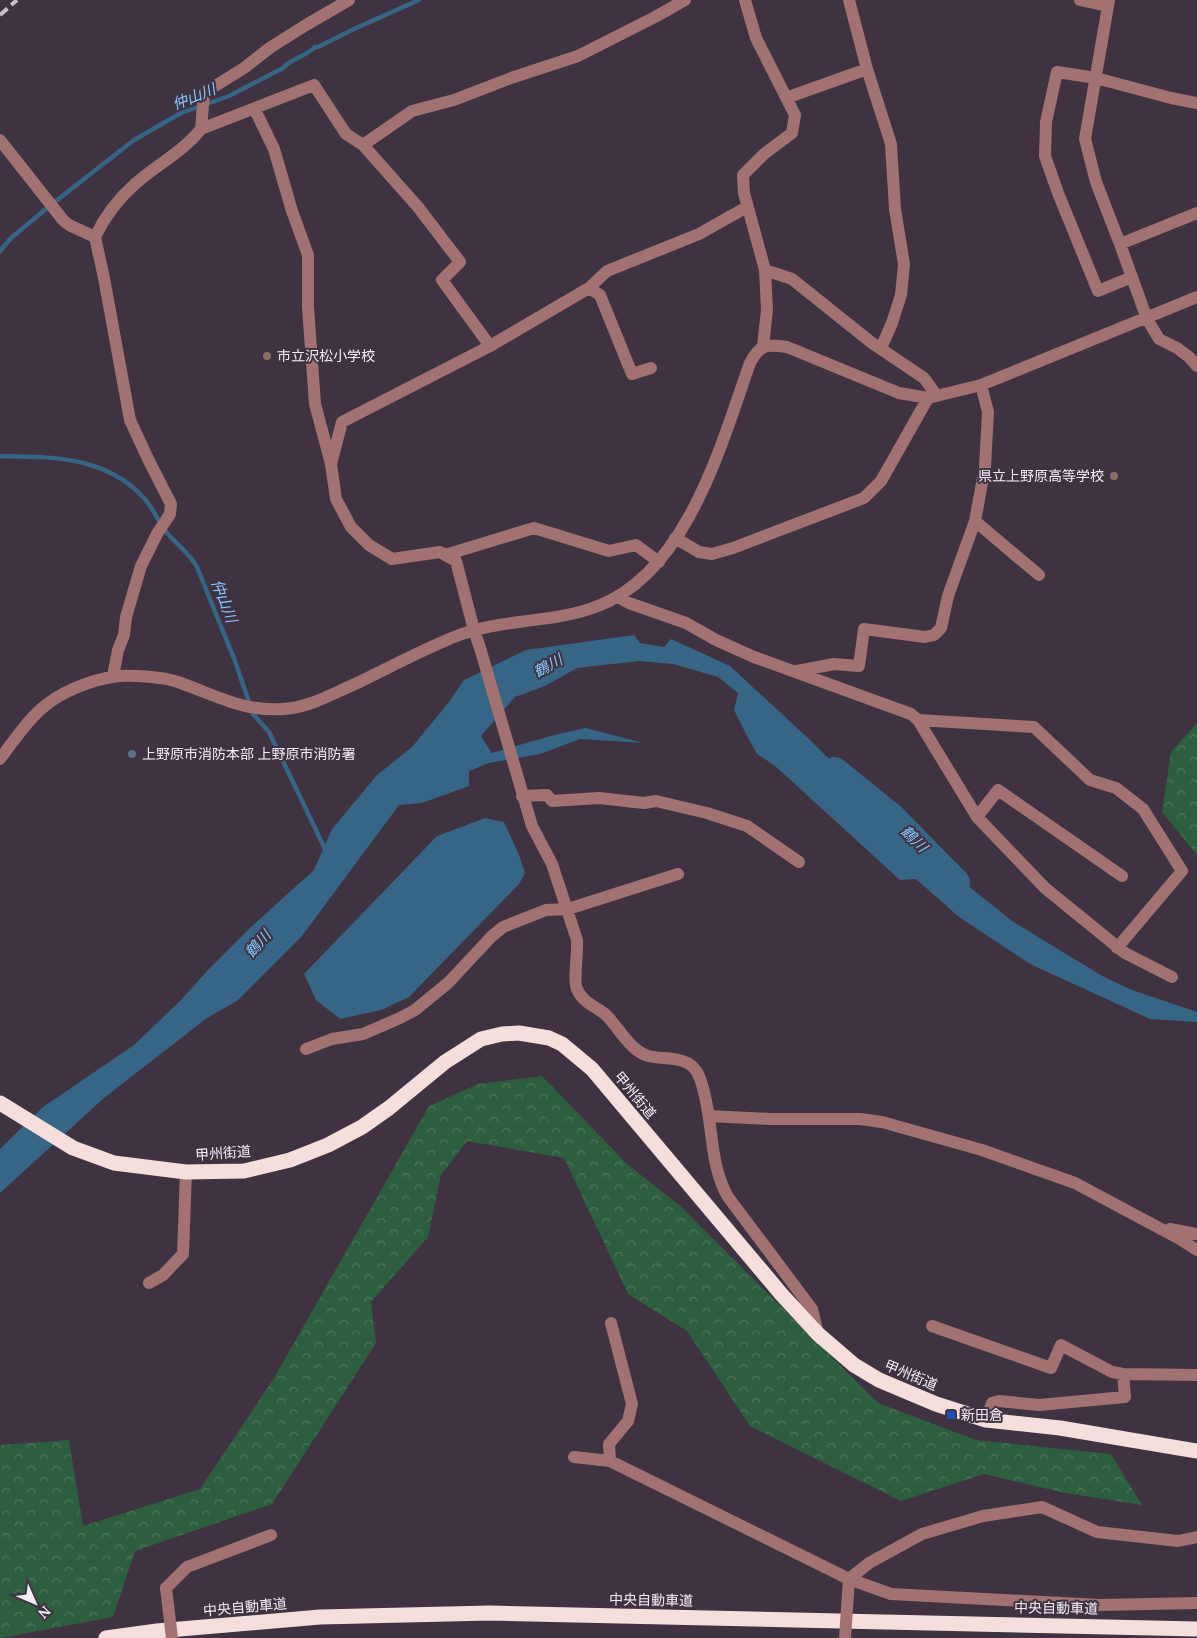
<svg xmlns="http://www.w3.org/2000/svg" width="1197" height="1638" font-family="'PT Serif','Noto Sans JP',serif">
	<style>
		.forest { fill: url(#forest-crowns) }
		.water { fill: #376585 }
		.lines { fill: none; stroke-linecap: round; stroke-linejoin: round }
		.stream { stroke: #376585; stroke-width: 4.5 }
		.river { stroke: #376585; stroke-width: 26 }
		.minor { stroke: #a17271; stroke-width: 12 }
		.highway { stroke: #f6dedd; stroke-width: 15 }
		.rail { stroke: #cac0cb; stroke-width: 4; stroke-dasharray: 10 5; stroke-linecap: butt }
		.minor-bridge { stroke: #a17271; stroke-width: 12 }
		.education-dot { fill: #8d6e63; stroke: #3f3241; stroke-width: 2 }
		.service-dot { fill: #5c6f8a; stroke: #3f3241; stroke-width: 2 }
		.transit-dot { fill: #1a4fb4; stroke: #3f3241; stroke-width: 2 }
		.labels { text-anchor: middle; stroke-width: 4; stroke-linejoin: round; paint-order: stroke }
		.poi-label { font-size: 14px; fill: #f5edf6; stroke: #3f3241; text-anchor: start }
		.street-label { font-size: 14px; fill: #f5edf6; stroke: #3f3241 }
		.water-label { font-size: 15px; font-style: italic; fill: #83cafe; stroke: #3f3241 }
	</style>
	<defs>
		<pattern id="forest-crowns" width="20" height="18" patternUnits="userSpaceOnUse" patternTransform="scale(1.25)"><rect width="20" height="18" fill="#2e5e40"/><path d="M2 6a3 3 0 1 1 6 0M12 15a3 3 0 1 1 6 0" fill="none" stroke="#4d755c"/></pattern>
	</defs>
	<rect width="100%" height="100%" fill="#3f3241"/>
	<path class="forest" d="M1197 723V855L1162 812 1171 752Z
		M542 1076 627 1164 679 1205 878 1403 976 1440 1111 1454 1142 1505 1065 1493 984 1474 901 1501 750 1426 687 1331 628 1294 564 1158 467 1141 441 1175 428 1237 371 1302 376 1343 272 1504 135 1551 113 1617 0 1638V1445L69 1440 83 1526 200 1489 274 1378 429 1106 478 1084Z"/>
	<path class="water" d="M634 635 640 643 664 647 671 639 730 666 809 739 906 836 1012 921 1104 977 1132 990 1197 1012V1022L1150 1019 1030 964 959 917 916 879 900 880 774 765 757 754 746 734 734 710 738 693 718 677 673 664 639 661 577 668 545 686 515 697 481 736 492 753 554 735 586 728 643 743 580 739 540 754 489 763 469 771V786L422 803 399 805 302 936 237 1001 207 1018 104 1098 0 1193V1149L43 1107 134 1045 179 1002 208 970 252 926 314 870 332 829 377 775 412 747 449 702 464 680 526 650Z
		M485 818 504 822 519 855 525 873 519 884 409 997 381 1010 340 1019 316 1000 304 974 437 836Z"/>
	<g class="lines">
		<path class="stream" d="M0 251 11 238 47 208 134 140 181 113 229 96 283 68C292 58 305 57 315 47H318L354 29 419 0
			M0 456C52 457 105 456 143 497 152 506 157 519 164 529 174 543 189 552 197 567L235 661 253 714 269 732 326 851"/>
		<path class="river" d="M835 770 892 816 957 882"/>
		<path class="minor" d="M745 0 756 38 795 115 792 133 764 154 743 175 744 193 765 270 767 310 763 346
			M849 0 867 69 891 144 895 209 904 264 901 295 892 323 881 348
			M1080 0 1107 6
			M1109 0 1085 139 1096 182 1120 244 1147 319 1159 339 1177 348 1189 357 1197 366
			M786 98 867 69
			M255 110 274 149 292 211 308 255V307L315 404 331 464 336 499 351 527 369 545 392 559 440 552 456 561 474 630 480 648 532 826 552 864 577 940C578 953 573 980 577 989 582 1002 595 1006 605 1014 619 1027 629 1050 648 1056 664 1060 687 1055 697 1072 702 1081 704 1091 706 1101 713 1134 711 1167 728 1197L812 1309 818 1334
			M201 129 204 93 244 68 271 47 306 25 349 0
			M0 140 63 220 69 225 95 237
			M363 145 418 207 460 262 442 280 490 346
			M1120 244 1197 213
			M765 270 792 279 872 343 924 378 937 396
			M1132 277 1098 291 1058 193 1045 156 1046 122 1057 72 1096 78 1171 98 1197 103
			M589 288 607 271 699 234 747 207
			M331 464 342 422 490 346 589 288 600 295 632 374 651 368
			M975 521 1039 575
			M675 538 699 552 712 554 733 548 864 498 881 481 928 398
			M445 555 534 528 609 551 636 545 659 562
			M618 597 629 603 686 623 716 640 754 657 911 714 918 720 977 817 1045 888 1125 953 1172 977
			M797 671 834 664 859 666 864 629 925 637 934 635 941 628 948 596 975 521 985 467 988 412 981 385
			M113 676 118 650 124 635 126 617 141 566 157 534 170 514 171 504 148 459 130 420 104 278 95 237C105 216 118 199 135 184 156 165 183 152 201 129L314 85 346 134 363 145 412 111 454 100 511 78 578 56 655 17 685 0
			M918 720 1034 727 1090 780 1116 788 1143 809 1182 871 1117 948
			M0 759C15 739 30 716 50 702 66 690 93 680 112 677 127 674 164 677 178 682 215 695 243 712 283 709 308 708 332 694 355 684 388 668 420 651 454 637 499 618 552 624 598 606 687 572 721 445 750 363 760 344 767 344 787 347L899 393 928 398 981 385 1197 297
			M522 796 547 795 552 801 599 798 644 803 656 801 707 813 747 826 799 862
			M977 817 998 790 1122 876
			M306 1049 332 1039 363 1034 400 1018 415 1010 448 983 492 936 503 927 546 910 568 909 678 874
			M709 1116 770 1119H860L882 1122 982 1150 1075 1183 1178 1238 1197 1250
			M1170 1229 1197 1234
			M149 1283 163 1275 183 1254 186 1172
			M932 1326 1051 1368 1061 1345 1112 1372 1123 1374 1197 1375
			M986 1420 992 1403 999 1401 1039 1405 1125 1397 1123 1374
			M574 1457 610 1461 849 1579 891 1594 1100 1605 1197 1603
			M610 1461 609 1444 628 1421 632 1404 611 1323
			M849 1579 869 1563 922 1534 983 1516 1042 1507 1097 1532 1178 1541 1197 1537
			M166 1588 187 1567 271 1535"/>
		<path class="highway" d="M0 1103 73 1148 114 1163 186 1172 244 1171 290 1160 328 1145 362 1127 389 1108 445 1062 481 1039 502 1034 519 1033 549 1038 562 1044 592 1069 782 1295 818 1334 854 1365 879 1380 936 1404 986 1420 1060 1428 1197 1451
			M106 1638 157 1631 320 1617 490 1613 1197 1629"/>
		<path class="rail" d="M0 15 17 0"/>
		<path class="minor-bridge" d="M166 1588 172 1638
			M845 1638 849 1579"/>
	</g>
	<g class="education-dot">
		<circle cx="267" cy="356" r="5"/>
		<circle cx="1114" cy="476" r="5"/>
	</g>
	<circle class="service-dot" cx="132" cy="754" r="5"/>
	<rect class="transit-dot" x="946" y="1410" width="10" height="10" rx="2.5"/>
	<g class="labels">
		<g class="poi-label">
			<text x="277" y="361">市立沢松小学校</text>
			<text x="1104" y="481" text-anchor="end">県立上野原高等学校</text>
			<text x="142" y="759">上野原市消防本部 上野原市消防署</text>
			<text x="961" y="1420">新田倉</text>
		</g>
		<g class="street-label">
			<text transform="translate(635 1095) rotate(50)" y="5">甲州街道</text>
			<text transform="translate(223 1153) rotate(-4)" y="5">甲州街道</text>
			<text transform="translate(911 1375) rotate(23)" y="5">甲州街道</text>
			<text transform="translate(651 1600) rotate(1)" y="5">中央自動車道</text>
			<text transform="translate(245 1607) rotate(-5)" y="5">中央自動車道</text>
			<text transform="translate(1056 1608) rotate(1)" y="5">中央自動車道</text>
		</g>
		<g class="water-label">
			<text transform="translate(194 97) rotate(-22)" y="5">仲山川</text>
			<text transform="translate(224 601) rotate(69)" y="5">仲山川</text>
			<text transform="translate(548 666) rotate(-29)" y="5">鶴川</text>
			<text transform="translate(914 839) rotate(45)" y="5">鶴川</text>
			<text transform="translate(258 944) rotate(-48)" y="5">鶴川</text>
		</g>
	</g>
	<g transform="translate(35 1603) rotate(135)" stroke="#3f3241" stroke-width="4" paint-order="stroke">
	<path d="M0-4L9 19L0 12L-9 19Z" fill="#f5edf6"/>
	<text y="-8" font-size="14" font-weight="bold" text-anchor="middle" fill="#f5edf6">N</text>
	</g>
</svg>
